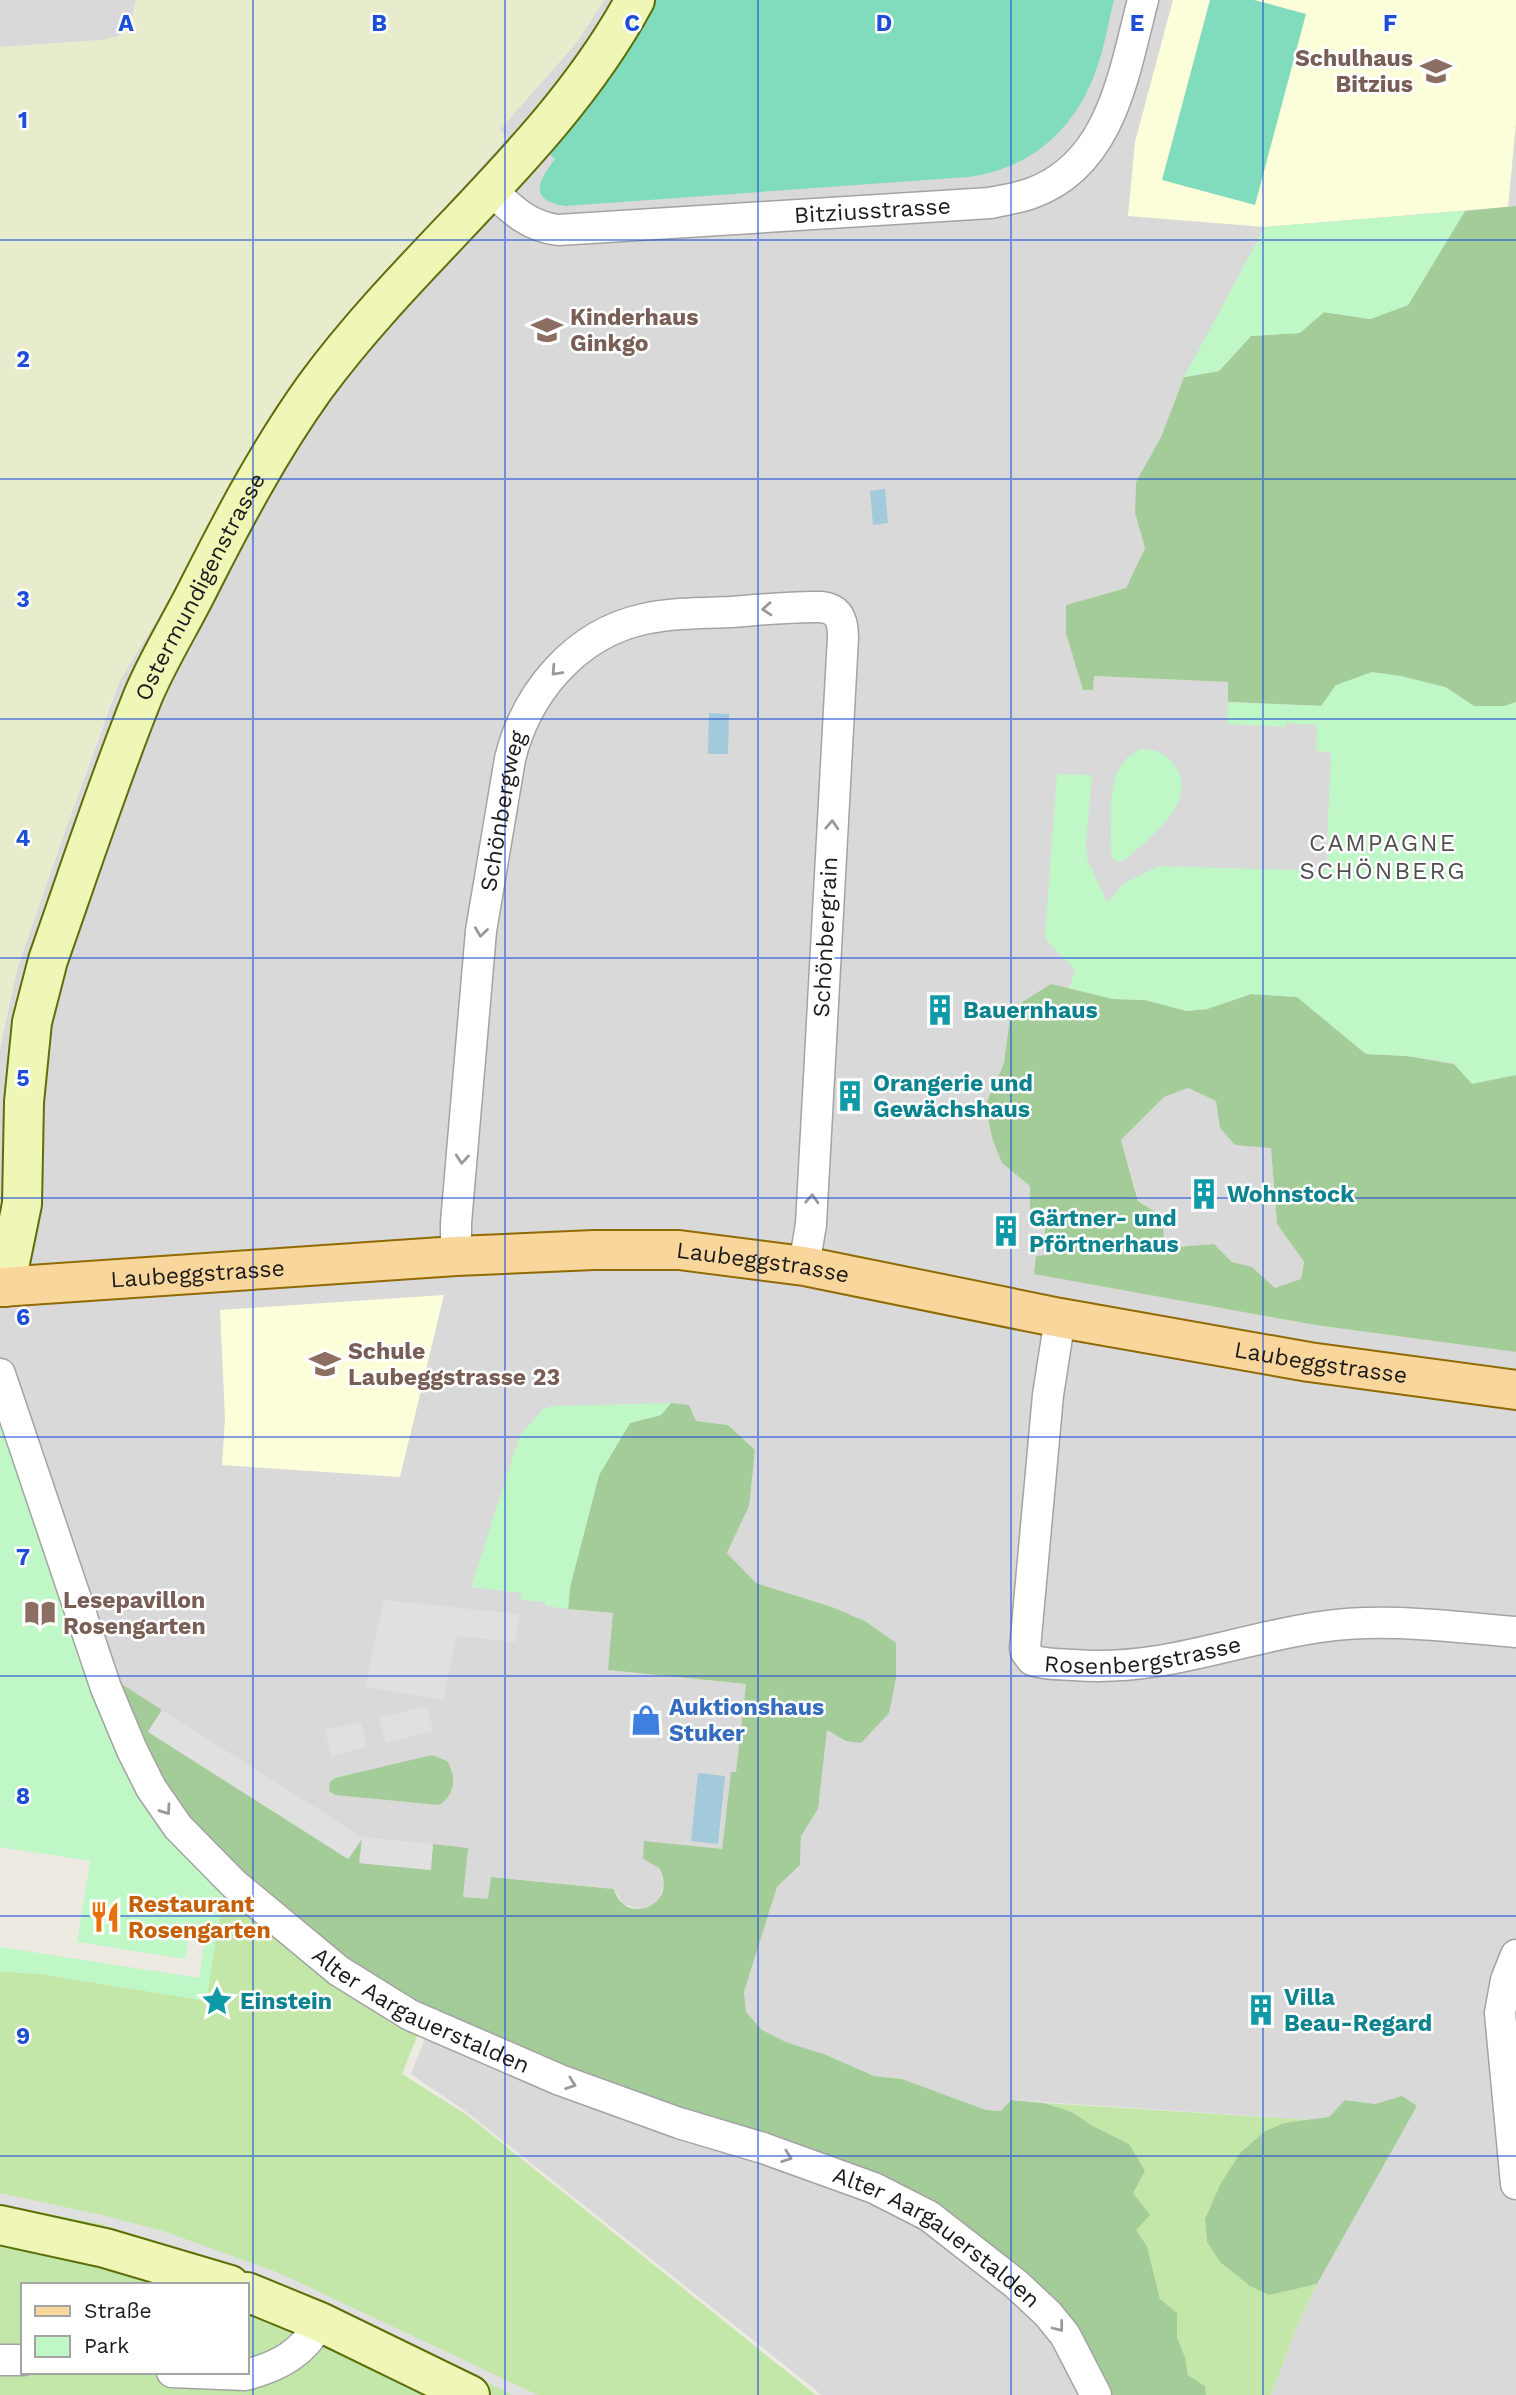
<svg xmlns="http://www.w3.org/2000/svg" width="1516" height="2395" font-family="'Work Sans',sans-serif">
	<style>
		.residential { fill: #dad9d9 }
		.education { fill: #fcfeda }
		.farmland { fill: #e8eccd }
		.grass { fill: #c3e7a8; fill-rule: evenodd }
		.forest { fill: #a4cc98; fill-rule: evenodd }
		.park { fill: #bff7c7 }
		.pitch { fill: #81dbbd }
		.parking { fill: #e0e0e0 }
		.water { fill: #a3cada }
		.lines { fill: none; stroke-linecap: round; stroke-linejoin: round }
		.minor-casing { stroke: #a3a3a3; stroke-width: 33 }
		.secondary-casing { stroke: #5d6f08; stroke-width: 42 }
		.primary-casing { stroke: #906a04; stroke-width: 42 }
		.minor { stroke: #fff; stroke-width: 30 }
		.secondary { stroke: #f0f7b6; stroke-width: 38 }
		.primary { stroke: #f9d69b; stroke-width: 38 }
		.oneway { stroke: #999 }
		.grid { fill: none; stroke: #1d4ed8; stroke-width: 2; stroke-opacity: 0.55 }
		.labels { text-anchor: middle; stroke-width: 5; stroke-linejoin: round; paint-order: stroke }
		.education-label { font-size: 23px; font-weight: bold; fill: #785e54; stroke: #fff; text-anchor: start }
		.street-label { font-size: 23px; fill: #1c1c1c; stroke: #fff }
		.culture-label { font-size: 23px; font-weight: bold; fill: #0d838f; stroke: #fff; text-anchor: start }
		.shop-label { font-size: 23px; font-weight: bold; fill: #366cbe; stroke: #fff; text-anchor: start }
		.food-label { font-size: 23px; font-weight: bold; fill: #c56008; stroke: #fff; text-anchor: start }
		.neighbourhood-label { font-size: 24px; letter-spacing: 2px; fill: #4f4f4f; stroke: #fff }
		.grid-label { font-size: 23px; text-anchor: middle; font-weight: bold; fill: #1d4ed8; stroke: #fff; stroke-width: 5; stroke-linejoin: round; paint-order: stroke }
	</style>
	<rect width="100%" height="100%" fill="#edeae2"/>
	<path class="residential" d="M0 0H136L132 19 119 36 102 40 0 47Z
		M604 0H1516V206L1508 207 1184 377 1161 437 1136 482 1135 513 1145 547 1126 588 1066 605 1093 676 1229 682 1228 702 1505 706 1516 702V1075L1011 1009 1004 1063 985 1106 1002 1163 1030 1186 1043 1208 1048 1255 1035 1274 1315 1325 1516 1352V2395H1271L1296 2329 1317 2284 1417 2106 1402 2097 1375 2104 1345 2100 1329 2117 1313 2120 1011 2100 1001 2111 986 2110 902 2079 874 2076 824 2054 788 2043 762 2030 746 2012 744 1992 777 1887 800 1865 801 1836 818 1809 827 1729 846 1741 865 1621 832 1607 756 1583 727 1553 749 1506 728 1425 696 1421 599 1475 570 1587 569 1609 614 1613 608 1670 746 1684 736 1773H731L722 1849 643 1859 659 1868 664 1884 659 1899 652 1906 640 1909 623 1904 614 1889 492 1877 489 1900 463 1897 467 1848 400 1994 429 2007 418 2034 403 2028 333 1980 189 1854 0 1406V1049L4 1025 18 966 30 928 120 680 186 572 249 454 343 321 507 138 499 130 577 42Z
		M1188 1088 1216 1101 1220 1128 1271 1148 1277 1224 1304 1262 1301 1279 1275 1288 1252 1267 1232 1262 1214 1244 1164 1248 1162 1216 1139 1201 1121 1140 1164 1097Z
		M425 2038 555 2093 871 2202 928 2231 1010 2295 1050 2334 1083 2395H822L468 2113 411 2074Z"/>
	<path class="education" d="M1173 0H1516V123L1508 207 1265 227 1128 216 1135 142Z
		M444 1295 400 1477 222 1465 225 1418 220 1310Z"/>
	<path class="farmland" d="M136 0H604L577 42 500 130 507 137 343 321 249 454 227 493 186 572 120 680 109 706 18 966 0 1049V47L102 40 119 36 132 19Z"/>
	<path class="grass" d="M224 1888 333 1980 403 2028 418 2034 402 2074 467 2115 816 2395H0V1971L40 1974 206 2000ZM23 2285H247V2372H23Z
		M1044 2103 1313 2120 1284 2123 1265 2131 1241 2152 1205 2219 1207 2242 1220 2262 1297 2287 1317 2284 1296 2329 1271 2395H1206L1205 2386 1188 2375 1185 2357 1177 2337 1176 2314 1160 2299 1147 2246 1136 2230 1129 2144 1091 2125 1072 2112Z"/>
	<path class="forest" d="M1516 206V702L1505 706H1474L1445 687 1336 685 1322 706 1228 702V682L1094 676 1093 690H1083L1066 633V605L1126 588 1145 548 1135 513 1136 482 1161 437 1184 377 1219 371 1251 336 1299 333 1324 312 1370 319 1408 305 1465 211Z
		M1051 984 1113 999 1145 1000 1187 1011 1207 1009 1251 994 1297 997 1366 1054 1407 1056 1516 1075V1352L1315 1325 1034 1274 1036 1256 1047 1255 1043 1208 1030 1209V1186L1002 1163 993 1141 985 1106 1004 1063 1011 1009ZM1188 1088 1216 1101 1220 1128 1235 1145 1271 1148 1277 1224 1304 1262 1301 1279 1275 1288 1252 1267 1232 1262 1214 1244 1165 1248 1162 1216 1138 1201 1121 1140 1164 1097Z
		M671 1403 689 1405 696 1421 728 1425 755 1450 749 1506 727 1553 756 1583 832 1607 865 1621 896 1643V1678L889 1713 861 1743 846 1741 827 1730 818 1809 801 1836 800 1865 777 1887 744 1992 746 2012 762 2030 788 2043 824 2054 874 2076 902 2079 986 2110 1001 2111 1011 2100 1044 2103 1072 2112 1091 2125 1129 2144 1145 2171 1133 2193 1150 2215 1136 2230 1147 2246 1160 2299 1177 2313V2337L1185 2357 1188 2375 1205 2386 1206 2395H1108L926 2201 565 2069 400 1994 354 1966 183 1823 113 1682 117 1681 162 1710 148 1731 349 1858 362 1837 360 1863 430 1870 433 1844 468 1848 463 1897 488 1899 491 1877 614 1889C624 1927 680 1906 659 1868L643 1859 644 1841 722 1849 731 1772H736L746 1684 608 1670 613 1613 568 1609 570 1587 599 1475 630 1423 661 1415Z
		M432 1755 447 1761C457 1776 455 1796 439 1805L335 1795 329 1791 330 1782 335 1778Z
		M1402 2096 1417 2106 1317 2284 1269 2295 1250 2286 1220 2262 1207 2242 1205 2219 1221 2183 1241 2152 1265 2131 1284 2123 1329 2117 1345 2100 1375 2104Z"/>
	<path class="park" d="M1465 211 1408 305 1370 319 1324 312 1300 333 1251 336 1219 371 1184 377 1265 227Z
		M1372 672 1401 676 1445 687 1474 706H1505L1516 702V1075L1472 1084 1453 1063 1407 1056 1366 1054 1297 997 1251 994 1207 1009 1187 1011 1145 1000 1113 999 1069 988 1075 970 1049 944 1045 935 1057 774 1092 775 1086 842 1087 859 1107 902 1125 883 1159 866 1326 871 1331 752 1316 751 1317 725 1286 723 1285 727 1227 724 1228 702 1321 706 1336 685Z
		M1142 749C1156 749 1167 754 1175 766 1200 802 1149 838 1126 859L1119 862 1112 858 1111 850C1112 817 1103 763 1142 749Z
		M671 1403 661 1415 630 1423 599 1475 570 1587 568 1609 546 1606 545 1602 521 1600V1593L471 1587 520 1435 542 1410 552 1406Z
		M0 1406 96 1691 224 1888 206 2001 40 1974 0 1971V1947L199 1978 205 1938 189 1935 185 1959 77 1942 90 1861 0 1847Z"/>
	<path class="pitch" d="M656 0H1114C1108 24 1104 50 1095 73 1074 131 1029 169 968 177L565 206C527 200 539 180 555 159L549 153C589 105 625 55 656 0Z
		M1210 0H1254L1306 14 1255 205 1162 180Z"/>
	<path class="parking" d="M384 1600 519 1614 516 1642 457 1636 443 1700 365 1687Z
		M427 1706 433 1731 386 1743 379 1718Z
		M162 1710 362 1837 433 1844 431 1870 359 1863 362 1839 348 1859 148 1732Z
		M361 1722 367 1747 331 1756 325 1730Z
		M0 2193 102 2215 163 2231 277 2272 538 2395H513L273 2281 218 2260 100 2224 0 2204Z"/>
	<path class="water" d="M885 489 888 523 873 525 870 491Z
		M709 713 729 714 728 754H708Z
		M698 1773 725 1776 718 1844 691 1841Z"/>
	<g class="lines">
		<defs>
			<g id="minor">
				<path id="s1" d="M490 189C511 209 528 226 558 230L990 203C1004 200 1019 198 1032 193 1112 164 1124 72 1143 0"/>
				<path id="s2" d="M456 1256V1223L481 931 510 759C526 693 575 634 644 619 671 613 701 613 730 612 760 610 791 606 821 607 840 609 843 621 843 637L811 1224 804 1266"/>
				<path id="s3" d="M1060 1318 1048 1395 1025 1648 1026 1652 1032 1660C1045 1665 1061 1664 1074 1665 1162 1672 1236 1639 1320 1627 1385 1617 1451 1627 1516 1632"/>
				<path id="s4" d="M0 1374 106 1688 132 1750 151 1788 178 1827 234 1884 339 1971 410 2015 560 2080 679 2123 763 2148 874 2188 929 2216 1016 2284 1048 2314 1065 2335 1096 2395"/>
				<path d="M1516 1955 1506 1980 1500 2013 1516 2184"/>
				<path d="M0 2360H23"/>
				<path d="M172 2372 245 2375C278 2367 304 2353 320 2322"/>
			</g>
			<g id="secondary">
				<path id="s5" d="M5 1287 22 1204 24 1102 32 1022 48 960C79 872 108 783 143 696 158 660 180 625 198 589 233 520 269 451 315 387 414 252 555 148 635 0"/>
				<path d="M0 2225 105 2248 230 2285"/>
				<path d="M247 2292 320 2322 470 2395"/>
			</g>
			<g id="primary">
				<path id="s6" d="M0 1287 456 1256 594 1250H679L804 1266 1060 1318 1309 1362 1516 1390"/>
			</g>
		</defs>
		<use href="#minor" class="minor-casing"/>
		<use href="#secondary" class="secondary-casing"/>
		<use href="#primary" class="primary-casing"/>
		<use href="#minor" class="minor"/>
		<use href="#secondary" class="secondary"/>
		<use href="#primary" class="primary"/>
	</g>
	<defs><path id="oneway-chevron" d="M-2-3.5L2.5 0L-2 3.5" fill="none" stroke-width="1.6" stroke-linecap="round" stroke-linejoin="round" transform="scale(1.75)"/></defs>
	<g class="oneway">
		<use href="#oneway-chevron" transform="translate(767 609) rotate(176)"/>
		<use href="#oneway-chevron" transform="translate(556 671) rotate(133)"/>
		<use href="#oneway-chevron" transform="translate(832 825) rotate(-87)"/>
		<use href="#oneway-chevron" transform="translate(481 932) rotate(98)"/>
		<use href="#oneway-chevron" transform="translate(462 1159) rotate(95)"/>
		<use href="#oneway-chevron" transform="translate(812 1199) rotate(-87)"/>
		<use href="#oneway-chevron" transform="translate(166 1810) rotate(55)"/>
		<use href="#oneway-chevron" transform="translate(571 2084) rotate(20)"/>
		<use href="#oneway-chevron" transform="translate(787 2157) rotate(20)"/>
		<use href="#oneway-chevron" transform="translate(1059 2327) rotate(52)"/>
	</g>
	<path class="grid" d="M253 0V2395M505 0V2395M758 0V2395M1011 0V2395M1263 0V2395M0 240H1516M0 479H1516M0 719H1516M0 958H1516M0 1198H1516M0 1437H1516M0 1676H1516M0 1916H1516M0 2156H1516"/>
	<defs>
		<symbol id="school-bare" viewBox="-9 -9 18 18"><path d="M0-5L7-2L0 1L-7-2ZM-4 1L0 2.5L4 1V4Q0 6-4 4Z" fill="#8d6e63" stroke="#fff" stroke-width="2.5" paint-order="stroke"/></symbol>
		<symbol id="building-bare" viewBox="-9 -9 18 18"><path d="M-4-6H4V6H1V3H-1V6H-4ZM-2.5-4.3h1.7v1.8h-1.7ZM.8-4.3h1.7v1.8H.8ZM-2.5-1h1.7V.8h-1.7ZM.8-1h1.7V.8H.8Z" fill="#0f9aa8" stroke="#fff" stroke-width="2.5" paint-order="stroke"/></symbol>
		<symbol id="library-bare" viewBox="-9 -9 18 18"><path d="M-6-4Q-3-5.5-.7-3.5V5Q-3 3-6 4ZM6-4Q3-5.5 .7-3.5V5Q3 3 6 4Z" fill="#8d6e63" stroke="#fff" stroke-width="2.5" paint-order="stroke"/></symbol>
		<symbol id="shop-bare" viewBox="-9 -9 18 18"><path d="M-5-2.5h2.3a2.7 3.5 0 0 1 5.4 0H5L5.5 6h-11ZM-1.5-2.5h3a1.5 2.3 0 0 0-3 0Z" fill="#3f7fe0" stroke="#fff" stroke-width="2.5" paint-order="stroke"/></symbol>
		<symbol id="restaurant-bare" viewBox="-9 -9 18 18"><path d="M-5-6h1v4h1v-4h1v4h1v-4h1v5L-1.5 .5V6h-2V.5L-5-1ZM5-6V6H3V1.5H1.5Q1.5-4 5-6Z" fill="#e8710a" stroke="#fff" stroke-width="2.5" paint-order="stroke"/></symbol>
		<symbol id="sight-bare" viewBox="-9 -9 18 18"><path d="M0-6L1.8-2.2L6-1.7L2.9 1.2L3.7 5.4L0 3.3L-3.7 5.4L-2.9 1.2L-6-1.7L-1.8-2.2Z" fill="#0f9aa8" stroke="#fff" stroke-width="2.5" paint-order="stroke"/></symbol>
	</defs>
	<g fill-rule="evenodd">
		<use href="#school-bare" x="1414" y="49" width="44" height="44"/>
		<use href="#school-bare" x="525" y="308" width="44" height="44"/>
		<use href="#building-bare" x="918" y="988" width="44" height="44"/>
		<use href="#building-bare" x="828" y="1074" width="44" height="44"/>
		<use href="#building-bare" x="1182" y="1172" width="44" height="44"/>
		<use href="#building-bare" x="984" y="1209" width="44" height="44"/>
		<use href="#school-bare" x="303" y="1342" width="44" height="44"/>
		<use href="#library-bare" x="18" y="1591" width="44" height="44"/>
		<use href="#shop-bare" x="624" y="1698" width="44" height="44"/>
		<use href="#restaurant-bare" x="83" y="1895" width="44" height="44"/>
		<use href="#sight-bare" x="195" y="1979" width="44" height="44"/>
		<use href="#building-bare" x="1239" y="1988" width="44" height="44"/>
	</g>
	<g class="labels">
		<g class="education-label">
			<text x="1413" y="66" text-anchor="end">Schulhaus<tspan x="1413" dy="26">Bitzius</tspan></text>
			<text x="570" y="325">Kinderhaus<tspan x="570" dy="26">Ginkgo</tspan></text>
			<text x="348" y="1359">Schule<tspan x="348" dy="26">Laubeggstrasse 23</tspan></text>
			<text x="63" y="1608">Lesepavillon<tspan x="63" dy="26">Rosengarten</tspan></text>
		</g>
		<g class="street-label">
			<text dy="8" stroke="none"><textPath href="#s1" startOffset="396">Bitziusstrasse</textPath></text>
			<text dy="8" stroke="none"><textPath href="#s5" startOffset="735">Ostermundigenstrasse</textPath></text>
			<text dy="8" stroke="none"><textPath href="#s2" startOffset="448">Schönbergweg</textPath></text>
			<text transform="translate(825 937) rotate(-87)" y="8">Schönbergrain</text>
			<text dy="8" stroke="none"><textPath href="#s6" startOffset="765">Laubeggstrasse</textPath></text>
			<text dy="8" stroke="none"><textPath href="#s6" startOffset="198">Laubeggstrasse</textPath></text>
			<text dy="8" stroke="none"><textPath href="#s6" startOffset="1332">Laubeggstrasse</textPath></text>
			<text dy="8" stroke="none"><textPath href="#s3" startOffset="458">Rosenbergstrasse</textPath></text>
			<text dy="8" stroke="none"><textPath href="#s4" startOffset="796">Alter Aargauerstalden</textPath></text>
			<text dy="8" stroke="none"><textPath href="#s4" startOffset="1363">Alter Aargauerstalden</textPath></text>
		</g>
		<g class="culture-label">
			<text x="963" y="1018">Bauernhaus</text>
			<text x="873" y="1091">Orangerie und<tspan x="873" dy="26">Gewächshaus</tspan></text>
			<text x="1227" y="1202">Wohnstock</text>
			<text x="1029" y="1226">Gärtner- und<tspan x="1029" dy="26">Pförtnerhaus</tspan></text>
			<text x="1284" y="2005">Villa<tspan x="1284" dy="26">Beau-Regard</tspan></text>
			<text x="240" y="2009">Einstein</text>
		</g>
		<g class="shop-label">
			<text x="669" y="1715">Auktionshaus<tspan x="669" dy="26">Stuker</tspan></text>
		</g>
		<g class="food-label">
			<text x="128" y="1912">Restaurant<tspan x="128" dy="26">Rosengarten</tspan></text>
		</g>
		<g class="neighbourhood-label">
			<text x="1383" y="851">CAMPAGNE<tspan x="1383" dy="28">SCHÖNBERG</tspan></text>
		</g>
	</g>
	<g class="grid-label">
		<text x="126" y="31">A</text>
		<text x="379" y="31">B</text>
		<text x="632" y="31">C</text>
		<text x="884" y="31">D</text>
		<text x="1137" y="31">E</text>
		<text x="1390" y="31">F</text>
		<text x="23" y="128">1</text>
		<text x="23" y="367">2</text>
		<text x="23" y="607">3</text>
		<text x="23" y="846">4</text>
		<text x="23" y="1086">5</text>
		<text x="23" y="1325">6</text>
		<text x="23" y="1565">7</text>
		<text x="23" y="1804">8</text>
		<text x="23" y="2044">9</text>
	</g>
	<rect x="21" y="2283" width="228" height="91" fill="#ffffff" stroke="#a4a4a4" stroke-width="2"/>
	<rect x="35" y="2306" width="35" height="10" fill="#f9d69b" stroke="#a4a4a4" stroke-width="2"/>
	<text x="84" y="2318" font-size="21" fill="#1c1c1c">Straße</text>
	<rect x="35" y="2336" width="35" height="21" fill="#bff7c7" stroke="#a4a4a4" stroke-width="2"/>
	<text x="84" y="2353" font-size="21" fill="#1c1c1c">Park</text>
</svg>
